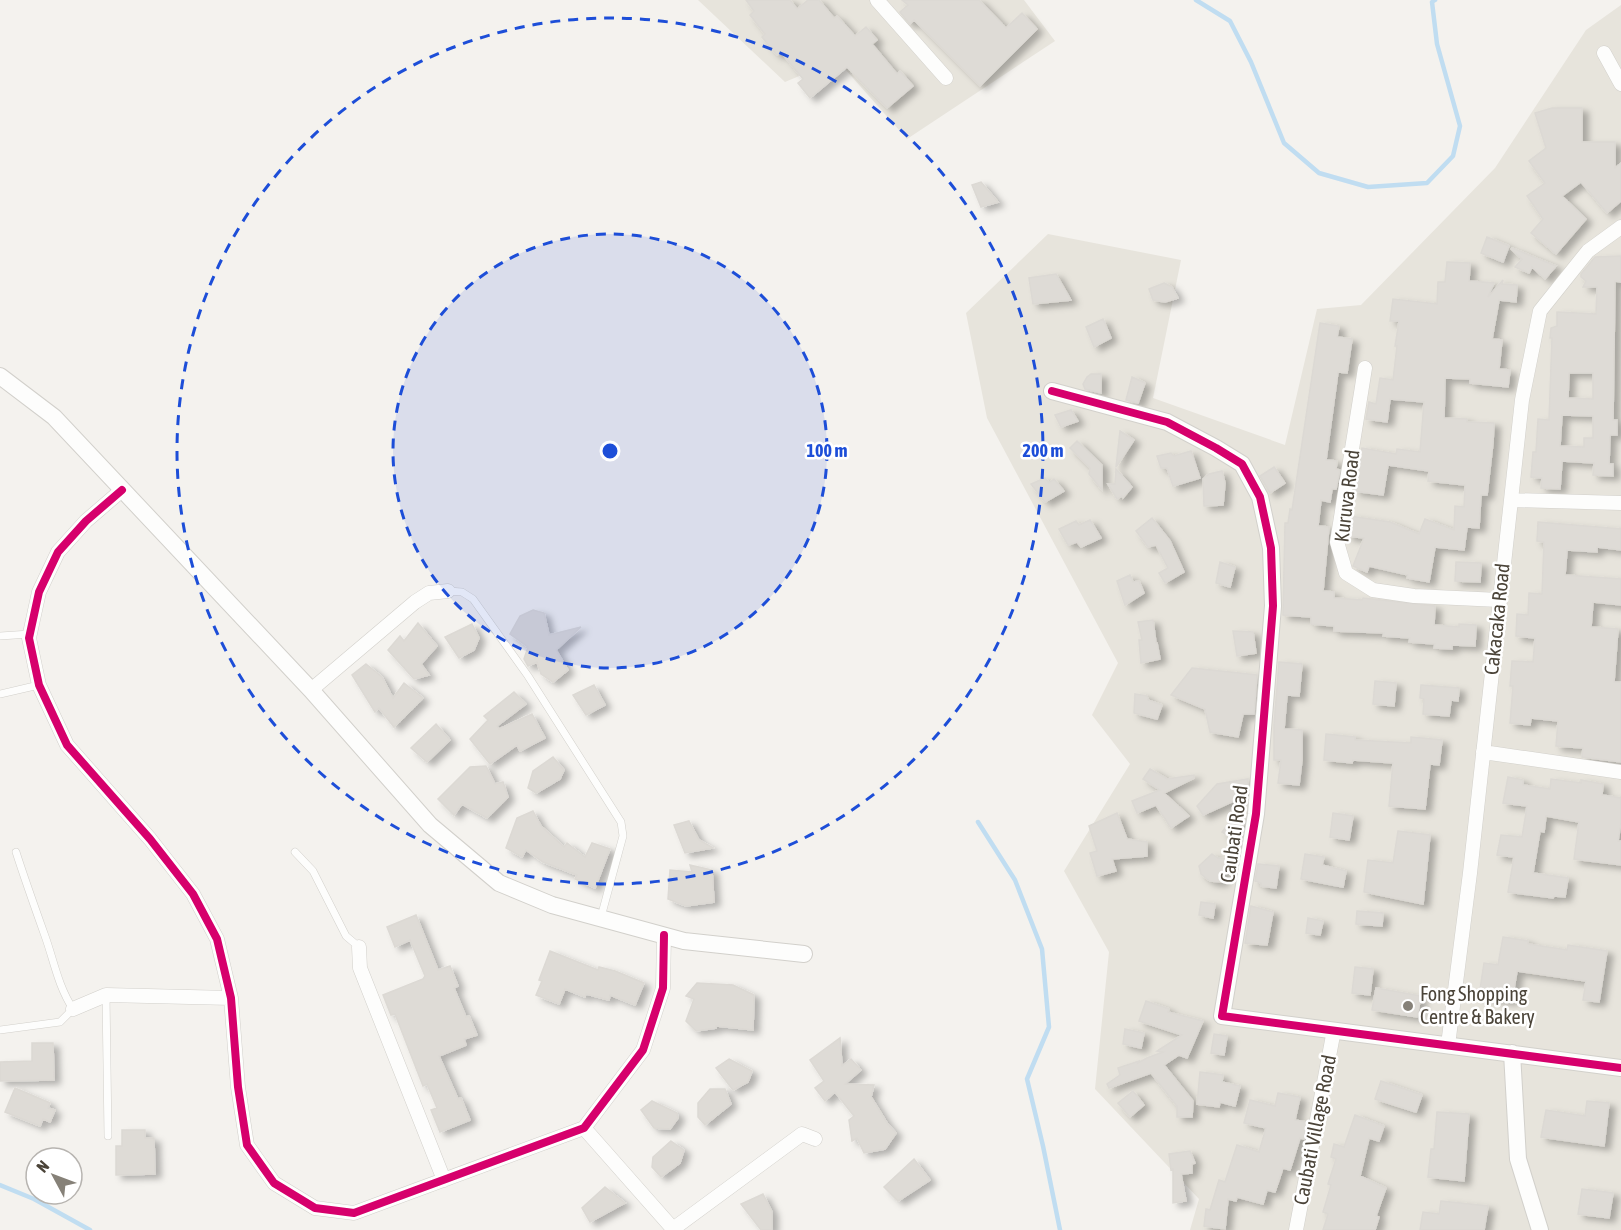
<svg xmlns="http://www.w3.org/2000/svg" width="1621" height="1230" font-family="'Asap Condensed',sans-serif">
	<style>
		.residential { fill: #e7e4dc }
		.lines { fill: none; stroke-linecap: round; stroke-linejoin: round }
		.stream { stroke: #c0ddf1; stroke-width: 4.5 }
		.building { fill: #dedbd6; stroke: #dcd9d4; stroke-width: 1.5; fill-rule: evenodd; filter: url(#shadow) }
		.service-casing { stroke: #d2d0cb; stroke-width: 8 }
		.minor-casing { stroke: #d2d0cb; stroke-width: 15 }
		.tertiary-casing { stroke: #d2d0cb; stroke-width: 18 }
		.service { stroke: #fdfdfc; stroke-width: 7 }
		.minor { stroke: #fdfdfc; stroke-width: 14 }
		.tertiary { stroke: #fdfdfc; stroke-width: 16 }
		.cycleway-casing { stroke: #fff; stroke-width: 11 }
		.cycleway { stroke: #d6006c; stroke-width: 8 }
		.ring { fill: none; stroke: #1d4ed8; stroke-width: 3; stroke-dasharray: 10 8 }
		.poi-dot { fill: #868178; stroke: #fff; stroke-width: 2 }
		.labels { text-anchor: middle; stroke-width: 5; stroke-linejoin: round; paint-order: stroke }
		.street-label { font-size: 20px; fill: #4b4439; stroke: #fff }
		.poi-label { font-size: 20px; fill: #4b4439; stroke: #fff; text-anchor: start }
		.centre { fill: #1d4ed8; stroke: #fff; stroke-width: 3 }
		.ring-label { font-size: 18px; text-anchor: middle; font-weight: bold; fill: #1d4ed8; stroke: #fff; stroke-width: 5; stroke-linejoin: round; paint-order: stroke }
	</style>
	<defs>
		<filter id="shadow"><feDropShadow dx="6" dy="4" stdDeviation="3" flood-color="#0004"/></filter>
	</defs>
	<rect width="100%" height="100%" fill="#f4f2ee"/>
	<path class="residential" d="M698 0H1024L1055 41 907 139 837 60 785 82Z
		M1621 5V1230H1190L1199 1199 1095 1089 1109 952 1064 871 1130 764 1092 715 1118 663 987 418 966 313 1048 234 1181 260 1153 398 1285 445 1317 309 1361 305 1495 168 1586 30Z"/>
	<g class="lines">
		<path class="stream" d="M1196 0 1230 21 1251 62 1284 143 1319 173 1368 187 1427 183 1453 156 1460 126 1437 44 1432 2 1435 0
			M978 822 1015 880 1042 949 1049 1027 1027 1079 1043 1146 1060 1230
			M0 1185 34 1199 90 1230"/>
	</g>
	<path class="building" d="M746 0H790L797 9 808 0H819L834 18 837 16 855 36 866 27 877 40 872 44 897 74 900 71 913 86 887 108 847 67 810 98 798 83 803 79 781 52 777 55 762 37 765 34 750 15 754 11Z
		M902 0H979L1006 28 1022 13 1037 29 980 86 914 20 910 24 904 17 900 12 908 5Z
		M1552 108H1582V142H1615V168L1621 163V201L1607 213 1581 182 1562 196 1586 219 1556 254 1531 233 1543 219 1527 196 1545 183 1529 161 1546 148 1535 113Z
		M981 182 998 202 981 207 972 185Z
		M1487 237 1509 246 1503 262 1481 253Z
		M1512 248 1556 266 1545 279 1532 267 1529 273 1515 267 1522 259 1511 249Z
		M1621 256V282L1615 281 1613 420H1617V435H1610L1609 464H1613V476L1593 475 1594 463 1562 461 1560 489 1541 488 1542 478 1531 477 1533 452H1536L1538 419 1549 420 1552 338H1550L1551 328 1557 326V312L1596 314 1597 287H1583L1586 281 1581 277V274L1595 257ZM1569 373H1593V399L1568 398ZM1562 415 1593 416V438H1584V447L1560 446Z
		M1447 262 1470 263 1469 281 1494 283 1488 297 1503 280 1502 284 1517 285 1516 302 1499 300 1492 339 1502 340 1499 369 1510 370 1508 387 1470 383V379L1445 378 1444 418 1467 419V422L1494 423 1493 443 1487 495H1481L1479 528 1467 527 1464 550 1435 547 1429 582 1407 578 1408 575 1369 566 1367 572 1353 566 1364 538 1347 536 1350 516 1390 522 1419 534 1425 519 1454 530 1455 506 1464 507 1465 485 1428 481 1429 471 1388 465 1383 495 1354 491 1362 448 1396 454 1397 449 1420 452 1424 402 1390 399 1387 422 1366 419 1369 402 1376 404 1380 378 1393 380 1397 346H1395L1399 321H1390L1393 299 1437 304 1438 282H1445Z
		M1056 274 1071 300 1033 304 1029 278Z
		M1164 283 1172 287 1178 298 1165 302 1153 300 1149 289Z
		M1103 319 1111 338 1094 347 1086 327Z
		M1320 323 1339 326 1337 337 1352 339 1347 373 1338 372 1326 460 1337 461 1336 469 1340 470 1336 489H1332L1330 502 1321 500 1318 526 1329 527 1323 591 1334 592V598L1362 600 1363 598 1435 606 1434 625 1459 627V624L1476 625 1475 646 1452 645V649L1434 648 1435 644 1409 642 1410 638 1383 636 1384 633 1334 631V626L1311 624V617L1283 615 1285 523H1288L1290 509 1292 510Z
		M1091 374H1101V393L1085 389 1083 384 1087 377Z
		M1132 377 1145 383 1138 403 1126 400Z
		M1071 410 1078 421 1061 427 1055 415Z
		M1120 431 1134 440 1116 467Z
		M1077 441 1102 465V490L1089 474 1090 468 1070 448Z
		M1191 451 1200 478 1173 486 1167 468H1161L1157 456 1171 453 1174 456Z
		M1274 467 1285 483 1270 493 1260 476Z
		M1116 469 1132 487 1123 498 1122 496 1117 499 1108 484H1115Z
		M1222 471 1225 483 1223 505 1204 506 1203 479 1209 474Z
		M1045 478 1049 483 1054 479 1064 491 1045 502 1031 484Z
		M1152 518 1170 541 1184 572 1165 583 1159 573 1168 568 1156 545 1148 547 1136 531Z
		M1090 520 1101 538 1081 547 1077 542 1068 545 1059 529 1076 521 1079 525Z
		M1538 522 1621 529V550L1597 547V552L1567 550 1565 575 1621 579V605L1593 602 1591 627 1618 629 1614 682H1621V762L1582 757 1583 748 1556 746 1558 721 1531 718 1530 725 1510 723 1513 686H1510L1512 661 1533 662 1535 638 1516 636 1517 614 1528 615 1529 593 1542 594 1544 542 1537 541Z
		M1220 562 1235 567 1230 587 1216 583Z
		M1456 562 1481 563 1480 582 1455 581Z
		M1130 575 1133 582 1139 581 1144 593 1125 605 1117 581Z
		M533 610 544 613 549 635 581 627 556 650 568 670 553 682 541 674 537 662 528 666 524 659 528 647 510 634 520 616Z
		M1153 620 1156 643H1157L1160 659 1141 663 1139 640H1142L1138 622Z
		M418 623 437 646 421 664 429 675 414 679 388 650 400 636 404 641Z
		M472 624 479 638 474 650 459 658 445 637Z
		M1233 631 1253 632 1256 653 1237 656Z
		M1279 662 1302 664 1299 696 1287 695 1284 729 1302 730V760L1299 785 1278 783 1281 760H1274V725Z
		M366 664 382 677 393 698 404 683 423 698 394 727 379 708 375 712 352 675Z
		M1192 668 1257 675 1254 714H1243L1238 737 1210 732 1205 709 1171 695Z
		M1375 681 1396 683 1394 706 1373 704Z
		M594 685 605 705 586 715 573 695Z
		M1421 685 1459 688 1458 701 1451 700 1449 716 1423 714 1424 699 1420 698Z
		M514 692 526 704 497 726 499 729 532 714 545 738 520 751 517 745 490 764 470 739 488 720 484 716Z
		M1135 694 1147 696 1148 700 1162 705 1157 719 1134 713Z
		M436 724 450 740 427 762 411 748Z
		M1326 734 1355 737V740L1411 743V737L1442 740 1439 765 1430 764 1425 809 1389 806 1393 763 1353 760 1352 763 1324 760Z
		M553 757 564 770 560 779 536 793 528 788 533 771Z
		M486 766 495 784 503 782 508 797 487 818 462 804 454 815 438 799 470 767Z
		M1150 769 1167 779 1194 775V778L1164 793 1189 816 1171 828 1156 805 1137 813 1132 801 1160 790 1143 779Z
		M1508 777 1523 780V785L1550 789 1551 779 1581 783V780L1603 784 1602 795 1621 798V823L1618 841H1621V865L1574 859 1579 822 1546 816 1544 832 1540 831 1533 873 1568 878 1565 897 1554 896 1553 898 1508 892 1514 857 1497 855 1501 835 1522 837 1527 806 1503 803Z
		M1248 779 1247 795 1203 815 1197 806 1217 784Z
		M533 811 541 826 564 847 567 843 585 857 592 843 610 849 595 888 575 879 577 875 543 862 526 850 522 857 506 848 517 818Z
		M1117 813 1127 839 1147 842V856L1112 859 1116 871 1097 876 1090 853 1097 851 1089 826Z
		M1333 813 1353 816 1349 840 1330 837Z
		M1235 815 1244 821 1241 840 1239 843 1222 832Z
		M689 821 699 840 713 848 685 853 674 825Z
		M1398 831 1430 835 1423 904 1364 892 1368 860 1393 863Z
		M1212 854 1218 858 1227 859 1222 882 1210 881 1201 874 1199 866Z
		M1305 854 1324 857 1322 865 1346 871 1343 887 1301 879Z
		M1258 864 1279 866 1276 888 1261 886V883L1255 881Z
		M690 865 712 870 714 902 686 906 668 899 670 870 692 872Z
		M1201 902 1215 904 1213 918 1199 915Z
		M1251 906 1273 912 1267 945 1245 943Z
		M1357 911 1383 913 1382 926 1356 924Z
		M416 915 438 970 450 966 458 986 454 988 466 1017 469 1016 477 1035 464 1039 466 1045 439 1056 458 1099 461 1098 470 1120 440 1132 431 1110 437 1108 427 1084 423 1086 395 1014 391 1015 383 995 423 979 425 976 410 940 395 947 387 927Z
		M1308 918 1323 921 1320 935 1306 933Z
		M1503 937 1528 941V944L1567 950 1568 945 1607 951 1599 1002 1583 1000 1586 981 1517 971 1512 1001 1479 996 1484 963 1498 965Z
		M550 951 598 970 599 967 615 971 644 983 635 1005 610 995 609 1000 586 994 585 997 565 989 559 1004 536 995 542 981 539 980Z
		M1355 967 1373 969 1370 995 1352 993Z
		M697 983 733 985 754 995 753 1030 716 1026V1028L696 1031 686 1021 694 999 686 996Z
		M1376 988 1421 996 1417 1017 1372 1010Z
		M1146 1001 1169 1009 1168 1012 1203 1021 1187 1058 1179 1055 1164 1065 1193 1101 1192 1117H1177V1106L1151 1073 1109 1088 1107 1084 1120 1075 1118 1068 1139 1061 1138 1063 1147 1058 1163 1052 1157 1051 1182 1035 1139 1021Z
		M1125 1029 1144 1033 1141 1048 1123 1044Z
		M1214 1034 1227 1036 1224 1055 1211 1053Z
		M840 1038 842 1066 851 1059 861 1070 845 1084 874 1085 871 1097 887 1123 896 1133 885 1149 864 1153 857 1138 852 1141 849 1120 854 1116 835 1092 825 1101 815 1088 824 1081 810 1060Z
		M32 1043H53L54 1080 0 1081V1062L32 1061Z
		M729 1059 752 1071 748 1082 733 1090 716 1068Z
		M1200 1072 1223 1075 1222 1082 1240 1086 1235 1106 1220 1102 1219 1107 1197 1104Z
		M1381 1081 1422 1095 1416 1112 1375 1099Z
		M15 1088 50 1103 48 1108 55 1110 50 1122 43 1119 40 1126 5 1112Z
		M710 1089H725L731 1104 705 1125 698 1117V1103Z
		M1133 1091 1144 1105 1130 1117 1118 1103Z
		M1278 1093 1300 1097 1295 1120 1307 1122 1304 1139 1300 1138 1290 1170 1283 1168 1275 1192 1267 1190 1263 1204 1237 1197 1236 1201 1228 1199 1225 1229 1204 1226 1206 1209 1210 1210 1219 1180 1225 1182 1237 1145 1259 1152 1266 1128 1244 1123 1250 1100 1275 1106Z
		M652 1101 677 1113 678 1118 670 1129 654 1128 641 1110Z
		M1587 1101 1609 1103 1604 1146 1541 1137 1546 1110 1585 1116Z
		M1437 1112 1469 1114 1464 1181 1428 1177 1431 1149H1434Z
		M1355 1115 1384 1126 1379 1141 1369 1138 1360 1176 1386 1188 1376 1216 1379 1217 1375 1230H1323L1328 1214 1323 1212 1331 1185 1328 1184 1336 1159 1331 1157 1334 1144 1344 1147Z
		M122 1130H145V1138H154L155 1174 116 1175V1146H122Z
		M671 1141 684 1150 680 1163 661 1177 652 1167 653 1157Z
		M1190 1151 1195 1163 1192 1164V1173L1181 1174 1186 1201 1173 1203V1169L1171 1170 1169 1154Z
		M914 1159 930 1180 898 1201 884 1187Z
		M605 1187 625 1203 590 1222 582 1208Z
		M1582 1189 1613 1193 1609 1218 1578 1214Z
		M763 1194 772 1212V1230H761L741 1204Z
		M1441 1201 1488 1206 1484 1230H1420L1423 1212 1439 1214Z"/>
	<g class="lines">
		<defs>
			<path id="service" d="M448 591 462 592 473 599 528 676 621 822 623 836 601 917
				M0 636 30 634
				M0 694 39 685
				M295 852 313 871 346 936 359 947
				M106 995 108 1136
				M0 1030 60 1022 73 1009C58 986 54 961 45 936 35 908 25 880 16 852"/>
			<path id="minor" d="M877 0 946 78
				M1604 53 1621 84
				M1365 368 1337 542 1346 573 1373 590 1414 596 1499 600
				M122 490 86 521 58 552 39 592 29 638 39 685 67 745 150 839 193 894 217 939 231 998 238 1087 247 1145 274 1183 315 1208 354 1213 584 1128 643 1050 663 988 664 935
				M1511 500 1621 503
				M311 690 415 602 429 593 448 591
				M1483 752 1621 772
				M359 947 360 968 444 1180
				M73 1009 106 995 231 998
				M1448 1045 1470 873 1522 400 1540 311 1588 251 1621 227
				M584 1128 674 1230
				M673 1229 802 1134 815 1139
				M1296 1230 1334 1030"/>
			<path id="tertiary" d="M0 376 54 417 311 690 430 825 499 883 552 905 684 941 804 954
				M1052 391 1167 422 1216 448 1242 464 1260 497 1271 548 1273 606 1256 814 1222 1016 1621 1068
				M1512 1053 1518 1159 1540 1230"/>
		</defs>
		<use href="#service" class="service-casing"/>
		<use href="#minor" class="minor-casing"/>
		<use href="#tertiary" class="tertiary-casing"/>
		<use href="#service" class="service"/>
		<use href="#minor" class="minor"/>
		<use href="#tertiary" class="tertiary"/>
		<defs>
			<path id="cycleway" d="M1052 391 1167 422 1216 448 1242 464 1260 497 1271 548 1273 606 1256 814 1222 1016 1621 1068
				M122 490 86 521 58 552 39 592 29 638 39 685 67 745 150 839 193 894 217 939 231 998 238 1087 247 1145 274 1183 315 1208 354 1213 584 1128 643 1050 663 988 664 935"/>
		</defs>
		<use href="#cycleway" class="cycleway-casing"/>
		<use href="#cycleway" class="cycleway"/>
	</g>
	<circle cx="610" cy="451" r="217" fill="#1d4ed8" fill-opacity=".12"/>
	<g class="ring">
		<circle cx="610" cy="451" r="217"/>
		<circle cx="610" cy="451" r="433"/>
	</g>
	<circle class="poi-dot" cx="1408" cy="1006" r="6"/>
	<g class="labels">
		<g class="street-label">
			<text transform="translate(1347 496) rotate(-83)" y="7">Kuruva Road</text>
			<text transform="translate(1497 619) rotate(-84)" y="7">Cakacaka Road</text>
			<text transform="translate(1234 834) rotate(-82)" y="7">Caubati Road</text>
			<text transform="translate(1315 1130) rotate(-79)" y="7">Caubati Village Road</text>
		</g>
		<g class="poi-label">
			<text x="1420" y="1001">Fong Shopping<tspan x="1420" dy="23">Centre &amp; Bakery</tspan></text>
		</g>
	</g>
	<circle cx="610" cy="451" r="9" class="centre"/>
	<g class="ring-label">
		<text x="827" y="457">100 m</text>
		<text x="1043" y="457">200 m</text>
	</g>
	<g transform="translate(54 1176) rotate(311)"><circle r="28" fill="#ffffff" stroke="#b7b4b0" stroke-width="1.5"/>
	<path d="M0-4.5L10 22L0 15L-10 22Z" fill="#868178"/>
	<text y="-9" font-size="16" font-weight="bold" text-anchor="middle" fill="#4b4439">N</text>
	</g>
</svg>
